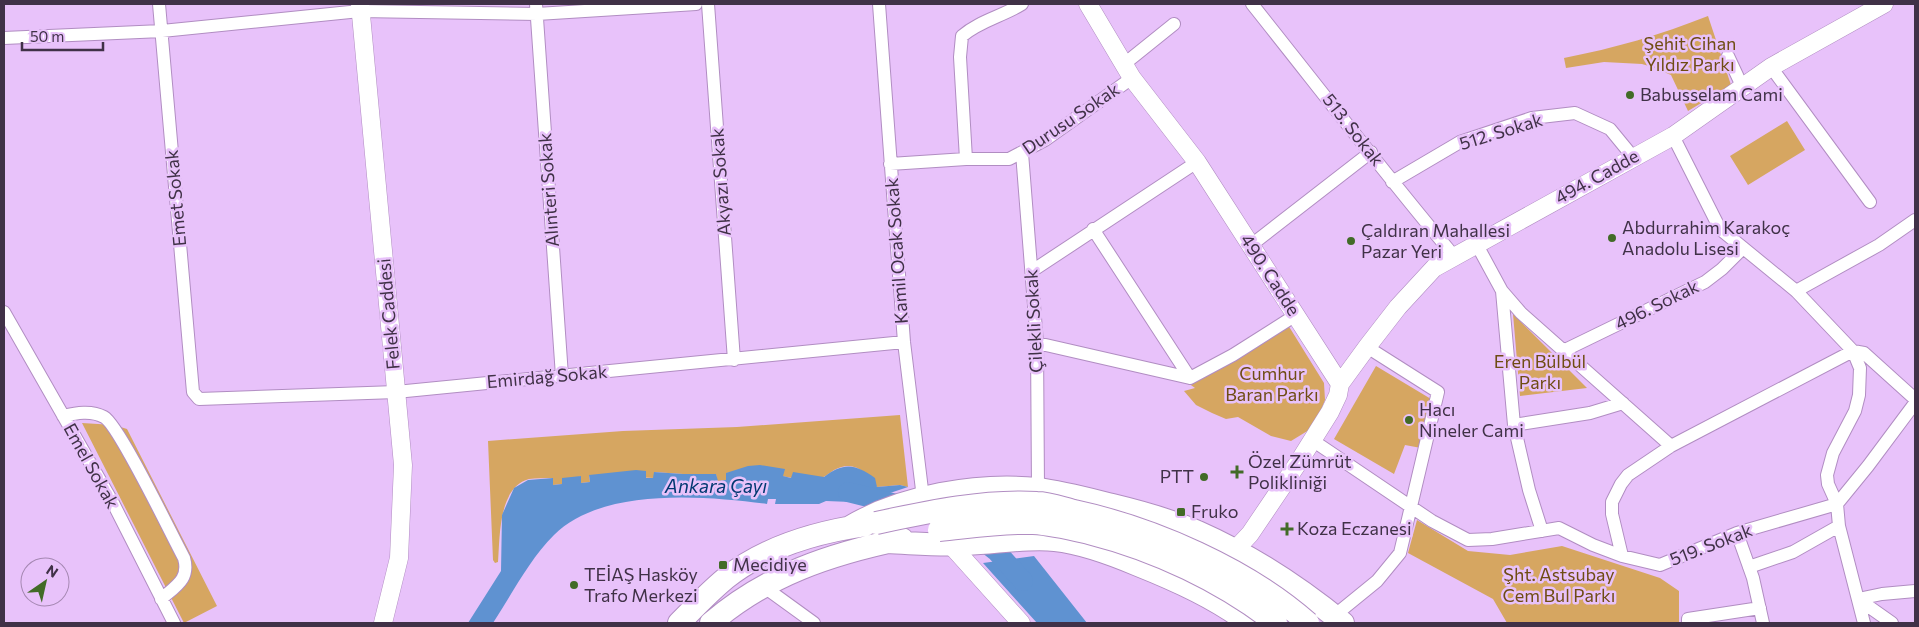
<svg xmlns="http://www.w3.org/2000/svg" width="1919" height="627" font-family="Commissioner,sans-serif">
	<style>
		.green { fill: #d6a661 }
		.water { fill: #5f92d1 }
		.lines { fill: none; stroke-linecap: round; stroke-linejoin: round }
		.river { stroke: #5f92d1; stroke-width: 20 }
		.street-casing { stroke: #b18dc2; stroke-width: 14 }
		.secondary-casing { stroke: #b18dc2; stroke-width: 19 }
		.highway-casing { stroke: #b18dc2; stroke-width: 24 }
		.street { stroke: #fff; stroke-width: 12 }
		.secondary { stroke: #fff; stroke-width: 18 }
		.highway { stroke: #fff; stroke-width: 22 }
		.highway-bridge-casing { stroke: #b18dc2; stroke-width: 24; stroke-linecap: butt }
		.highway-bridge { stroke: #fff; stroke-width: 22 }
		.poi-dot { fill: #426b27; stroke: #e8c2fa; stroke-width: 2 }
		.labels { text-anchor: middle; stroke-width: 5; stroke-linejoin: round; paint-order: stroke }
		.park-label { font-size: 18px; fill: #6f4c13; stroke: #e8c2fa }
		.poi-label { font-size: 18px; fill: #403147; stroke: #e8c2fa; text-anchor: start }
		.street-label { font-size: 18px; fill: #403147; stroke: #e8c2fa }
		.water-label { font-size: 19px; font-style: italic; fill: #003871; stroke: #e8c2fa }
	</style>
	<rect width="100%" height="100%" fill="#e8c2fa"/>
	<path class="green" d="M1708 16 1731 85 1688 111 1671 75 1652 67 1642 64 1604 62 1566 68 1564 58C1615 48 1660 35 1708 16Z
		M1787 121 1805 150 1748 185 1730 156Z
		M1513 314 1587 388 1520 396Z
		M1288 325 1324 383 1325 400 1321 410 1309 430 1291 441 1271 436 1238 417 1226 419 1212 413 1196 405 1184 391 1195 388 1184 380Z
		M1376 366 1431 399 1421 448 1405 445 1394 474 1334 439Z
		M900 415 908 487 900 485 877 487C866 472 854 459 834 470 829 473 826 477 820 478H792L782 476 784 469 726 473V480L717 482 716 474H683L654 472V478L589 475 590 482 581 483V476L562 484 553 485 552 478C545 478 536 478 529 479 498 487 500 538 498 562L495 563 493 560 488 441 623 431 737 427Z
		M82 423 114 425 127 429 217 606 184 623Z
		M1417 520 1468 551 1510 555 1562 546 1660 578 1679 591V623H1507L1493 599 1408 553Z"/>
	<path class="water" d="M760 465 785 469 783 476 791 478 793 472 824 477C844 462 855 464 875 478L877 487 900 485 908 487 866 501 851 502 826 501 819 504H775L776 499H768L767 504C704 496 602 487 554 535 529 560 512 594 493 623H468L501 571 502 515 514 488 528 480 553 478V485L562 484V478L581 476V483L590 482 589 475 636 470 646 471V478H653L654 472 683 474H716L718 481 726 480V473L748 466Z
		M1034 556 1087 623H1037L983 563Z"/>
	<g class="lines">
		<path class="river" d="M848 492 908 507
			M978 537 997 552 1023 581"/>
		<defs>
			<path id="street" d="M159 4 193 392 199 399 396 392 904 342
				M536 4 562 376
				M708 4 734 360
				M879 4 904 342 923 498
				M1252 4C1319 88 1385 174 1454 256
				M4 38 162 31 360 11 537 14 696 4
				M1728 56 1742 86
				M1123 65 1174 24
				M1771 67 1870 202
				M1673 136 1720 229 1796 291 1853 351 1860 368 1859 395 1855 411 1833 453 1827 475 1828 484 1837 504 1839 526 1864 623
				M1022 153 1037 343 1038 489
				M966 159 960 57 962 36C979 21 1003 16 1022 4
				M890 164 966 159H1009L1045 140 1132 78
				M1392 182 1460 142 1532 118 1575 113 1610 129 1633 157
				M1093 229 1190 378
				M1477 245 1502 291 1521 313 1671 446
				M1250 246 1371 152
				M1032 271 1197 162
				M1502 291 1514 425 1529 490 1542 531
				M1796 291 1879 245 1915 220
				M4 312 113 503 174 623
				M1037 343 1190 378
				M1563 351 1705 282 1722 269 1743 248
				M1190 378 1233 355 1296 315
				M63 416C76 413 91 410 104 417 119 425 172 536 184 558 190 579 176 586 161 599
				M1514 425 1590 413 1623 403
				M1312 440 1432 521 1468 540 1492 539 1559 528 1593 545 1622 556 1660 565 1737 533 1837 504 1868 466 1915 403
				M1737 533 1753 578 1763 623
				M1622 556 1612 514V502L1621 484 1628 475 1671 446 1853 351 1864 353 1915 399
				M1749 567 1793 552 1839 526
				M763 586 814 623
				M1858 599 1882 594 1915 591
				M1858 599 1892 623
				M1334 616 1377 581 1400 553 1438 392 1367 347
				M1688 623V619L1760 608"/>
			<path id="secondary" d="M360 4 403 465 399 558 383 623
				M1088 4 1132 78 1197 162 1340 384
				M950 544 1021 623
				M1235 550 1250 534 1298 463 1330 412 1338 395 1340 384 1367 347 1398 307 1434 268 1673 136 1771 67 1884 4"/>
			<path id="highway" d="M850 527C902 496 977 483 1037 489 1062 492 1088 499 1112 505 1141 512 1170 520 1198 532 1250 555 1300 588 1343 623
				M887 542C913 543 941 546 967 544 996 543 1026 537 1055 540 1083 543 1112 554 1138 565 1178 581 1215 598 1249 623
				M679 623C694 608 709 592 726 578 765 547 817 532 865 525
				M711 623C767 575 830 554 902 539"/>
		</defs>
		<use href="#street" class="street-casing"/>
		<use href="#secondary" class="secondary-casing"/>
		<use href="#highway" class="highway-casing"/>
		<use href="#street" class="street"/>
		<use href="#secondary" class="secondary"/>
		<use href="#highway" class="highway"/>
		<defs>
			<path id="highway-bridge" d="M876 523C928 512 983 500 1037 503 1049 503 1062 508 1074 511 1153 528 1247 569 1308 623
				M939 530C970 527 1002 522 1033 523 1052 524 1072 529 1089 533 1156 550 1222 581 1276 623"/>
		</defs>
		<use href="#highway-bridge" class="highway-bridge-casing"/>
		<use href="#highway-bridge" class="highway-bridge"/>
	</g>
	<g class="poi-dot">
		<circle cx="1630" cy="95" r="5"/>
		<circle cx="1612" cy="238" r="5"/>
		<circle cx="1351" cy="241" r="5"/>
		<circle cx="1409" cy="420" r="5"/>
		<path d="M1234.5 464.5h5v5h5v5h-5v5h-5v-5h-5v-5h5z"/>
		<circle cx="1204" cy="477" r="5"/>
		<rect x="1176" y="507" width="10" height="10" rx="2.5"/>
		<path d="M1284.5 521.5h5v5h5v5h-5v5h-5v-5h-5v-5h5z"/>
		<rect x="718" y="560" width="10" height="10" rx="2.5"/>
		<circle cx="574" cy="585" r="5"/>
	</g>
	<g class="labels">
		<g class="park-label">
			<text x="1690" y="50">Şehit Cihan<tspan x="1690" dy="21">Yıldız Parkı</tspan></text>
			<text x="1540" y="368">Eren Bülbül<tspan x="1540" dy="21">Parkı</tspan></text>
			<text x="1272" y="380">Cumhur<tspan x="1272" dy="21">Baran Parkı</tspan></text>
			<text x="1559" y="581">Şht. Astsubay<tspan x="1559" dy="21">Cem Bul Parkı</tspan></text>
		</g>
		<g class="poi-label">
			<text x="1640" y="101">Babusselam Cami</text>
			<text x="1622" y="234">Abdurrahim Karakoç<tspan x="1622" dy="21">Anadolu Lisesi</tspan></text>
			<text x="1361" y="237">Çaldıran Mahallesi<tspan x="1361" dy="21">Pazar Yeri</tspan></text>
			<text x="1419" y="416">Hacı<tspan x="1419" dy="21">Nineler Cami</tspan></text>
			<text x="1248" y="468">Özel Zümrüt<tspan x="1248" dy="21">Polikliniği</tspan></text>
			<text x="1194" y="483" text-anchor="end">PTT</text>
			<text x="1191" y="518">Fruko</text>
			<text x="1297" y="535">Koza Eczanesi</text>
			<text x="733" y="571">Mecidiye</text>
			<text x="584" y="581">TEİAŞ Hasköy<tspan x="584" dy="21">Trafo Merkezi</tspan></text>
		</g>
		<g class="street-label">
			<text transform="translate(1071 119) rotate(-34)" y="6">Durusu Sokak</text>
			<text transform="translate(1353 130) rotate(52)" y="6">513. Sokak</text>
			<text transform="translate(1501 132) rotate(-17)" y="6">512. Sokak</text>
			<text transform="translate(1597 177) rotate(-29)" y="6">494. Cadde</text>
			<text transform="translate(721 182) rotate(-94)" y="6">Akyazı Sokak</text>
			<text transform="translate(549 190) rotate(-94)" y="6">Alınteri Sokak</text>
			<text transform="translate(176 198) rotate(-95)" y="6">Emet Sokak</text>
			<text transform="translate(897 251) rotate(-94)" y="6">Kamil Ocak Sokak</text>
			<text transform="translate(1270 275) rotate(57)" y="6">490. Cadde</text>
			<text transform="translate(1657 305) rotate(-26)" y="6">496. Sokak</text>
			<text transform="translate(389 314) rotate(-95)" y="6">Felek Caddesi</text>
			<text transform="translate(1034 321) rotate(-93)" y="6">Çilekli Sokak</text>
			<text transform="translate(547 377) rotate(-5)" y="6">Emirdağ Sokak</text>
			<text transform="translate(91 466) rotate(61)" y="6">Emel Sokak</text>
			<text transform="translate(1711 545) rotate(-21)" y="6">519. Sokak</text>
		</g>
		<g class="water-label">
			<text x="716" y="493">Ankara Çayı</text>
		</g>
	</g>
	<rect width="1919" height="627" fill="none" stroke="#403147" stroke-width="10"/>
	<g transform="translate(45 582) rotate(34)"><circle r="24" fill="#e8c2fa" stroke="#a588b2"/>
	<path d="M0-4L9 19L0 12L-9 19Z" fill="#426b27"/>
	<text y="-8" font-size="14" font-weight="bold" text-anchor="middle" fill="#403147">N</text>
	</g>
	<path d="M22 42v8h81v-8" fill="none" stroke="#403147" stroke-width="2.5"/>
	<text x="30" y="42" font-size="15" fill="#403147" stroke="#e8c2fa" stroke-width="4" paint-order="stroke">50 m</text>
</svg>
